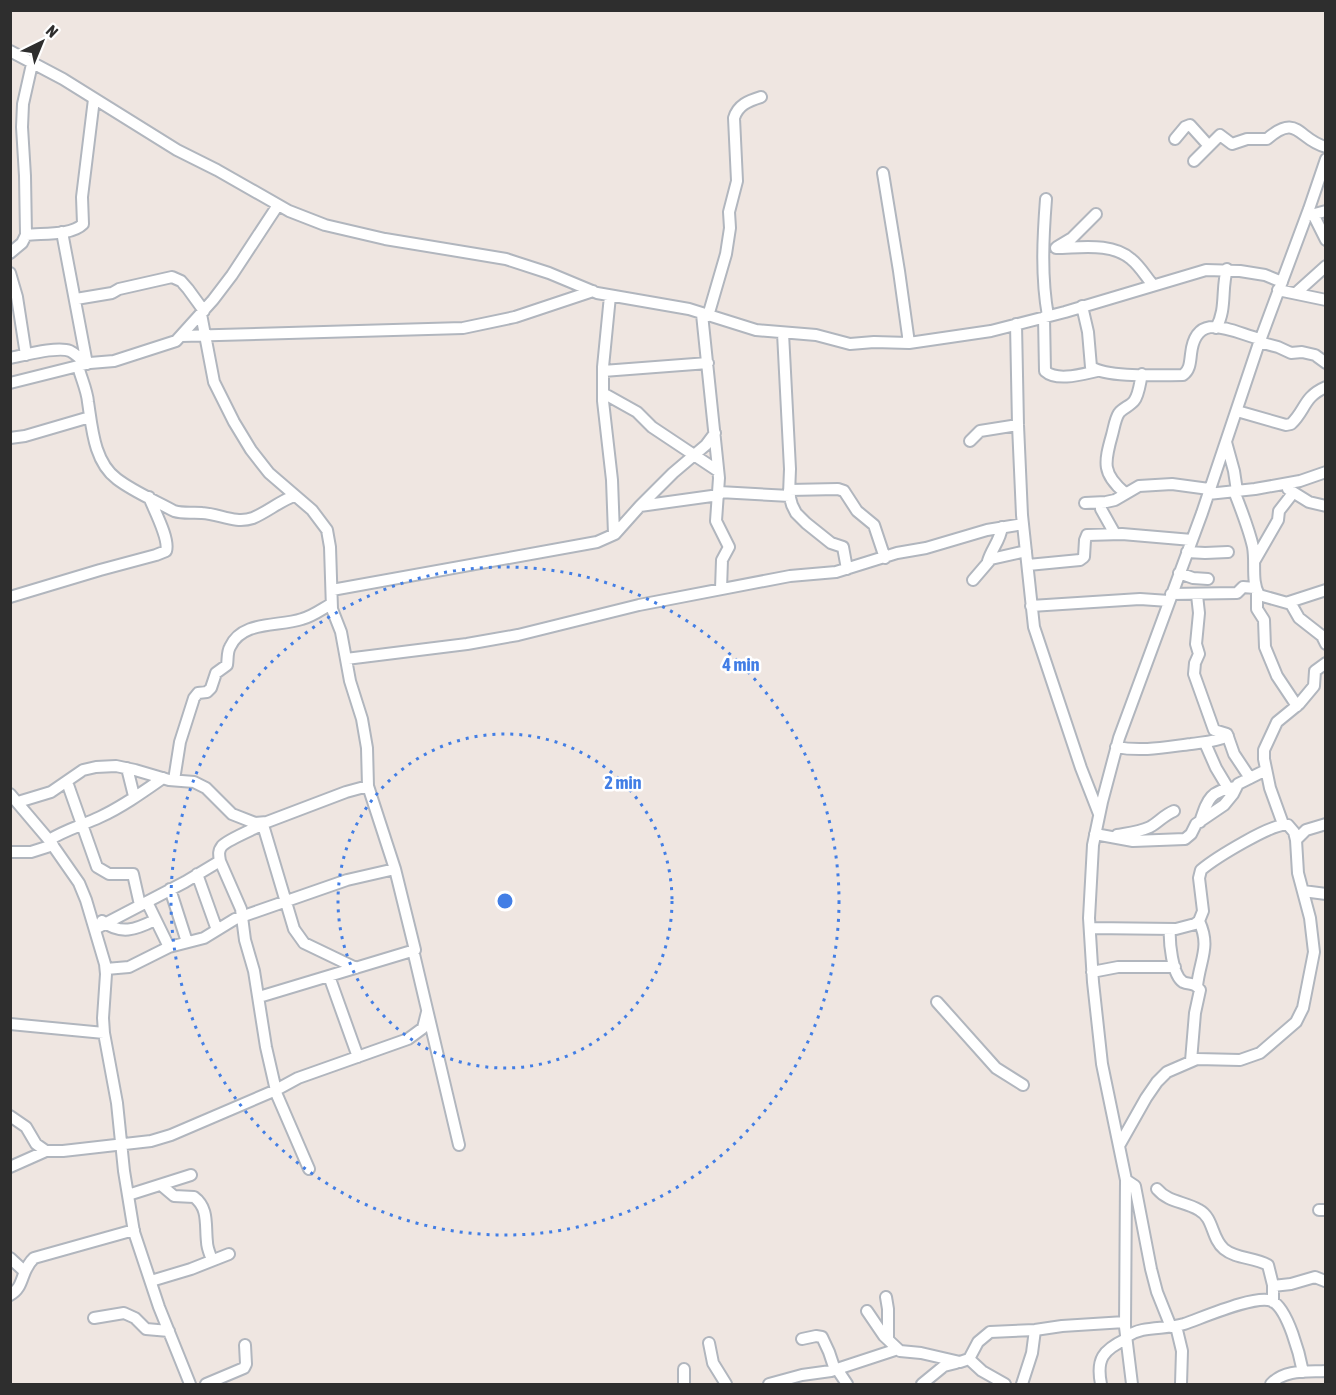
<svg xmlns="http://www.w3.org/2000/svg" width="1336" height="1395" font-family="'Asap Condensed',sans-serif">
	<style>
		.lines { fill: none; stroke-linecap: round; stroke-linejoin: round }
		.minor-casing { stroke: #b1b6be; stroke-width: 14 }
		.minor { stroke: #fff; stroke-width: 10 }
		.ring { fill: none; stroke: #427ee5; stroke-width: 3; stroke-dasharray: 3 6 }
		.centre { fill: #427ee5; stroke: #fff; stroke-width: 3 }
		.ring-label { font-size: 18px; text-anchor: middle; font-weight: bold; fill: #427ee5; stroke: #fff; stroke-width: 5; stroke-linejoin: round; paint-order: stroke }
	</style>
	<rect width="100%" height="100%" fill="#efe6e1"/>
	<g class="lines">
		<defs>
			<path id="minor" d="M10 51 63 79 177 150 217 170 289 211 325 225 385 239 506 259 549 273 597 293 689 309 756 330 816 335 850 344 874 342 909 343 991 331 1065 312 1206 270 1240 271 1265 275 1282 282
				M1175 139 1185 127 1190 125 1209 146
				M1194 161 1220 135 1232 144 1247 139H1267C1298 112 1298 140 1326 147
				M883 173 899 271 909 343
				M1046 199C1043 238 1041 277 1048 316
				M1313 214 1326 240
				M1307 216 1326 211
				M62 232 87 364
				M26 235C42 233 71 236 83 224L82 197 94 99
				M1057 247 1072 238 1096 214
				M1056 248C1080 248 1111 242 1131 259 1140 266 1146 277 1153 285
				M10 253 22 243 26 235 25 176 22 127 23 104 32 64
				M10 273 17 297 26 355
				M1278 290 1326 300
				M1296 293 1326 266
				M610 296 603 367V401L612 480 614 534
				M76 299 112 293 119 289 172 277 181 281 188 289 204 311
				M1082 306 1088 332 1091 367C1108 378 1161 375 1183 375 1190 370 1190 362 1191 354 1196 309 1232 332 1260 339
				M201 314 214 382 234 422 251 450 269 473 312 510 327 530 330 547 332 609 341 632 350 681 362 719 367 748 368 786 395 869 415 950 259 997
				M702 314 719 478 716 521 729 547 722 560 721 589
				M708 316 726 254 730 228 729 212 737 181 734 118C738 105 748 101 761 97
				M1044 317 1045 371C1057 382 1083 374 1097 371
				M1016 324 1018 425 1022 515 1034 627 1081 768 1099 814
				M1216 328C1227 309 1221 289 1227 269
				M783 333 790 469 789 494 792 505 796 513 806 523 831 543 843 547 847 569
				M182 336 463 328 515 317 593 291
				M1259 342 1278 347 1291 353 1302 352 1315 355 1326 363
				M10 358C25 355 57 346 70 351 76 354 82 360 86 364
				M78 366C81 378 87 390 88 402 92 428 94 462 117 479 134 492 156 501 174 511 184 514 193 512 202 513 220 514 235 524 253 518 267 512 280 501 294 496
				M603 371 708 363
				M10 383 90 363 114 361 176 341 213 300 232 275 278 205
				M603 393 637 412 652 427 718 471
				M1237 411 1286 425 1291 424C1306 410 1303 397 1326 387
				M10 438 25 436 90 417
				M970 441 980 431 1018 425
				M1226 442 1234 471 1237 491
				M1288 489 1309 502 1326 506
				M789 490 838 489 844 491 857 511 874 525 885 558
				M1234 491C1241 509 1249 529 1253 547 1256 563 1251 581 1259 595L1291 604 1299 618 1322 636 1326 644
				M719 492 790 496
				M1125 493C1102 474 1104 463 1112 435 1114 428 1115 419 1119 413 1123 408 1130 406 1134 401 1139 395 1140 382 1142 374
				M1208 494 1255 489 1300 481 1326 472
				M1085 503 1106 502 1115 500 1139 486 1172 484 1209 489
				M1101 503V509L1115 534
				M640 506 719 495
				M1187 552 1205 553 1228 552
				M1255 560 1278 520 1279 511 1293 493
				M988 561C992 548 1000 541 1002 527
				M1028 565 1080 560 1084 557 1085 540 1087 535 1122 534 1192 540
				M1179 573 1193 578 1208 579
				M973 580 991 559 1026 551
				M332 590 597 542 615 534 640 506 673 473 706 445 715 433
				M1257 592V609L1264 620 1265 647 1277 676 1297 706
				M1171 594 1237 593 1243 587 1255 588
				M1197 595 1199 613 1196 644 1199 654 1195 663 1194 674 1214 730 1227 734 1234 754 1250 778
				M10 597 100 570 156 555 166 551C170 539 154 510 149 497
				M1289 602 1326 590
				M1031 606 1140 599 1169 601
				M346 659 467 644 518 635 639 605 790 576 836 572 897 553 926 548 987 530 1023 524
				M1205 743 1216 768 1228 788
				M1116 747C1142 752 1166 747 1191 744 1204 742 1215 742 1228 736
				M127 768 134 796
				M174 780 180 742 194 698 198 693 207 692 211 688 216 673 227 665C228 659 227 652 230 647 242 620 279 627 302 619 313 616 322 609 331 604
				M67 782 97 867 109 874H133L140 905
				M10 794 49 840 79 883 86 900 105 964 106 974 103 1018 104 1033 117 1103 124 1171 134 1232 159 1307 190 1384
				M18 802 51 792 83 770 96 767 116 766 135 770 169 780 194 782 206 788 232 814 255 823 267 822 346 792 368 786
				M267 822C257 828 228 839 222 846 218 851 219 855 220 861L241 909 245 940 254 971 266 1047 277 1095 309 1169
				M1200 822C1208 798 1210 791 1236 787
				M1283 824 1270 788 1264 759V750L1277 722 1299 704 1314 686 1315 671 1326 663
				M263 825 294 929 304 943 356 968
				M1095 834 1133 841 1185 839 1191 834 1196 824 1224 805 1233 794 1238 784 1266 770
				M1117 835C1128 833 1139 832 1150 827 1159 822 1164 815 1174 811
				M49 840C65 830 83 825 100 817 122 807 143 792 163 778
				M1296 840 1306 830 1326 824
				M10 852H31L53 845
				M197 874 217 930
				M170 889 187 942
				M1303 891 1326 894
				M147 902 169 947
				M102 921C121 935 135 930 155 920
				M1090 928 1176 929 1195 924 1199 921 1203 911 1199 878 1201 870C1214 859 1273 822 1288 825L1294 832 1296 840 1298 873 1310 918 1314 952 1303 1008 1296 1022 1260 1053 1240 1060 1197 1059 1167 1072 1157 1082 1146 1098 1120 1144
				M95 929 185 882 220 861
				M1170 929C1169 941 1172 975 1183 982 1190 985 1194 982 1200 990L1195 1013 1191 1061
				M413 950 459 1145
				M106 969 129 967 169 947 204 938 235 919 347 880 395 869
				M1092 972 1118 967H1175
				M329 976 358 1057
				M1197 986C1200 959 1211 947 1199 921
				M937 1002 996 1068 1023 1085
				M10 1024 104 1033
				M10 1116 26 1127 36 1144 46 1151H63L151 1141 171 1135 276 1090 298 1078 408 1039 423 1028 427 1012
				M10 1167 46 1151
				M1126 1180 1135 1186 1151 1269 1157 1292 1171 1327
				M161 1185 174 1196 194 1197C209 1208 205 1225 207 1242 207 1248 210 1254 212 1260
				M1157 1189C1169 1203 1184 1201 1199 1210 1214 1218 1211 1238 1224 1249 1236 1259 1254 1257 1268 1265L1273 1285V1302
				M128 1195 191 1175
				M1319 1210H1326
				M10 1258 24 1271
				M151 1281 191 1269 229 1254
				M1273 1286 1291 1284 1315 1277 1325 1281
				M10 1295C25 1287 20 1271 34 1258L134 1230
				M886 1297 888 1309V1339
				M867 1311 884 1336 900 1351 921 1353 960 1362 969 1359 978 1342 990 1332 1035 1330 1062 1326 1125 1322
				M94 1318 124 1313 135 1318 146 1329 169 1331
				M1176 1326 1182 1351 1181 1384
				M1126 1337C1143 1325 1164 1330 1184 1324 1202 1318 1256 1294 1272 1301 1288 1309 1300 1356 1303 1372
				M802 1339 816 1336 822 1337 829 1352 835 1370
				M709 1343 713 1363 726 1384
				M969 1359 982 1371 1005 1384
				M684 1369V1384
				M837 1369 847 1384
				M206 1384 244 1368 246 1364 245 1345
				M769 1384 802 1375 831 1371 898 1349
				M922 1384 944 1366 956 1363
				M1022 1384 1032 1353 1035 1330
				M1101 1384C1096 1359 1103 1350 1126 1339
				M1132 1384 1125 1327 1126 1180 1102 1064 1093 982 1089 918 1093 845 1102 802 1119 738 1202 513 1258 346 1309 209 1326 159
				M1271 1384C1285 1369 1307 1372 1326 1371"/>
		</defs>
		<use href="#minor" class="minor-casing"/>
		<use href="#minor" class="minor"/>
	</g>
	<g class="ring">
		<circle cx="505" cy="901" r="167"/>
		<circle cx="505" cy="901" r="334"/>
	</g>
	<circle cx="505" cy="901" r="9" class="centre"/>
	<g class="ring-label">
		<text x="741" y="671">4 min</text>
		<text x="623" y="789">2 min</text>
	</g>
	<rect width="1336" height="1395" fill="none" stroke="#2e2e2e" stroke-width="24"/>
	<g transform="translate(42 42) rotate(43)" stroke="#ffffff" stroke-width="4.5" paint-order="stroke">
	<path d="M0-4.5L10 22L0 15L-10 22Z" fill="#2e2e2e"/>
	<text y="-9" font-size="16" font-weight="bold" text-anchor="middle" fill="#2e2e2e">N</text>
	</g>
</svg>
